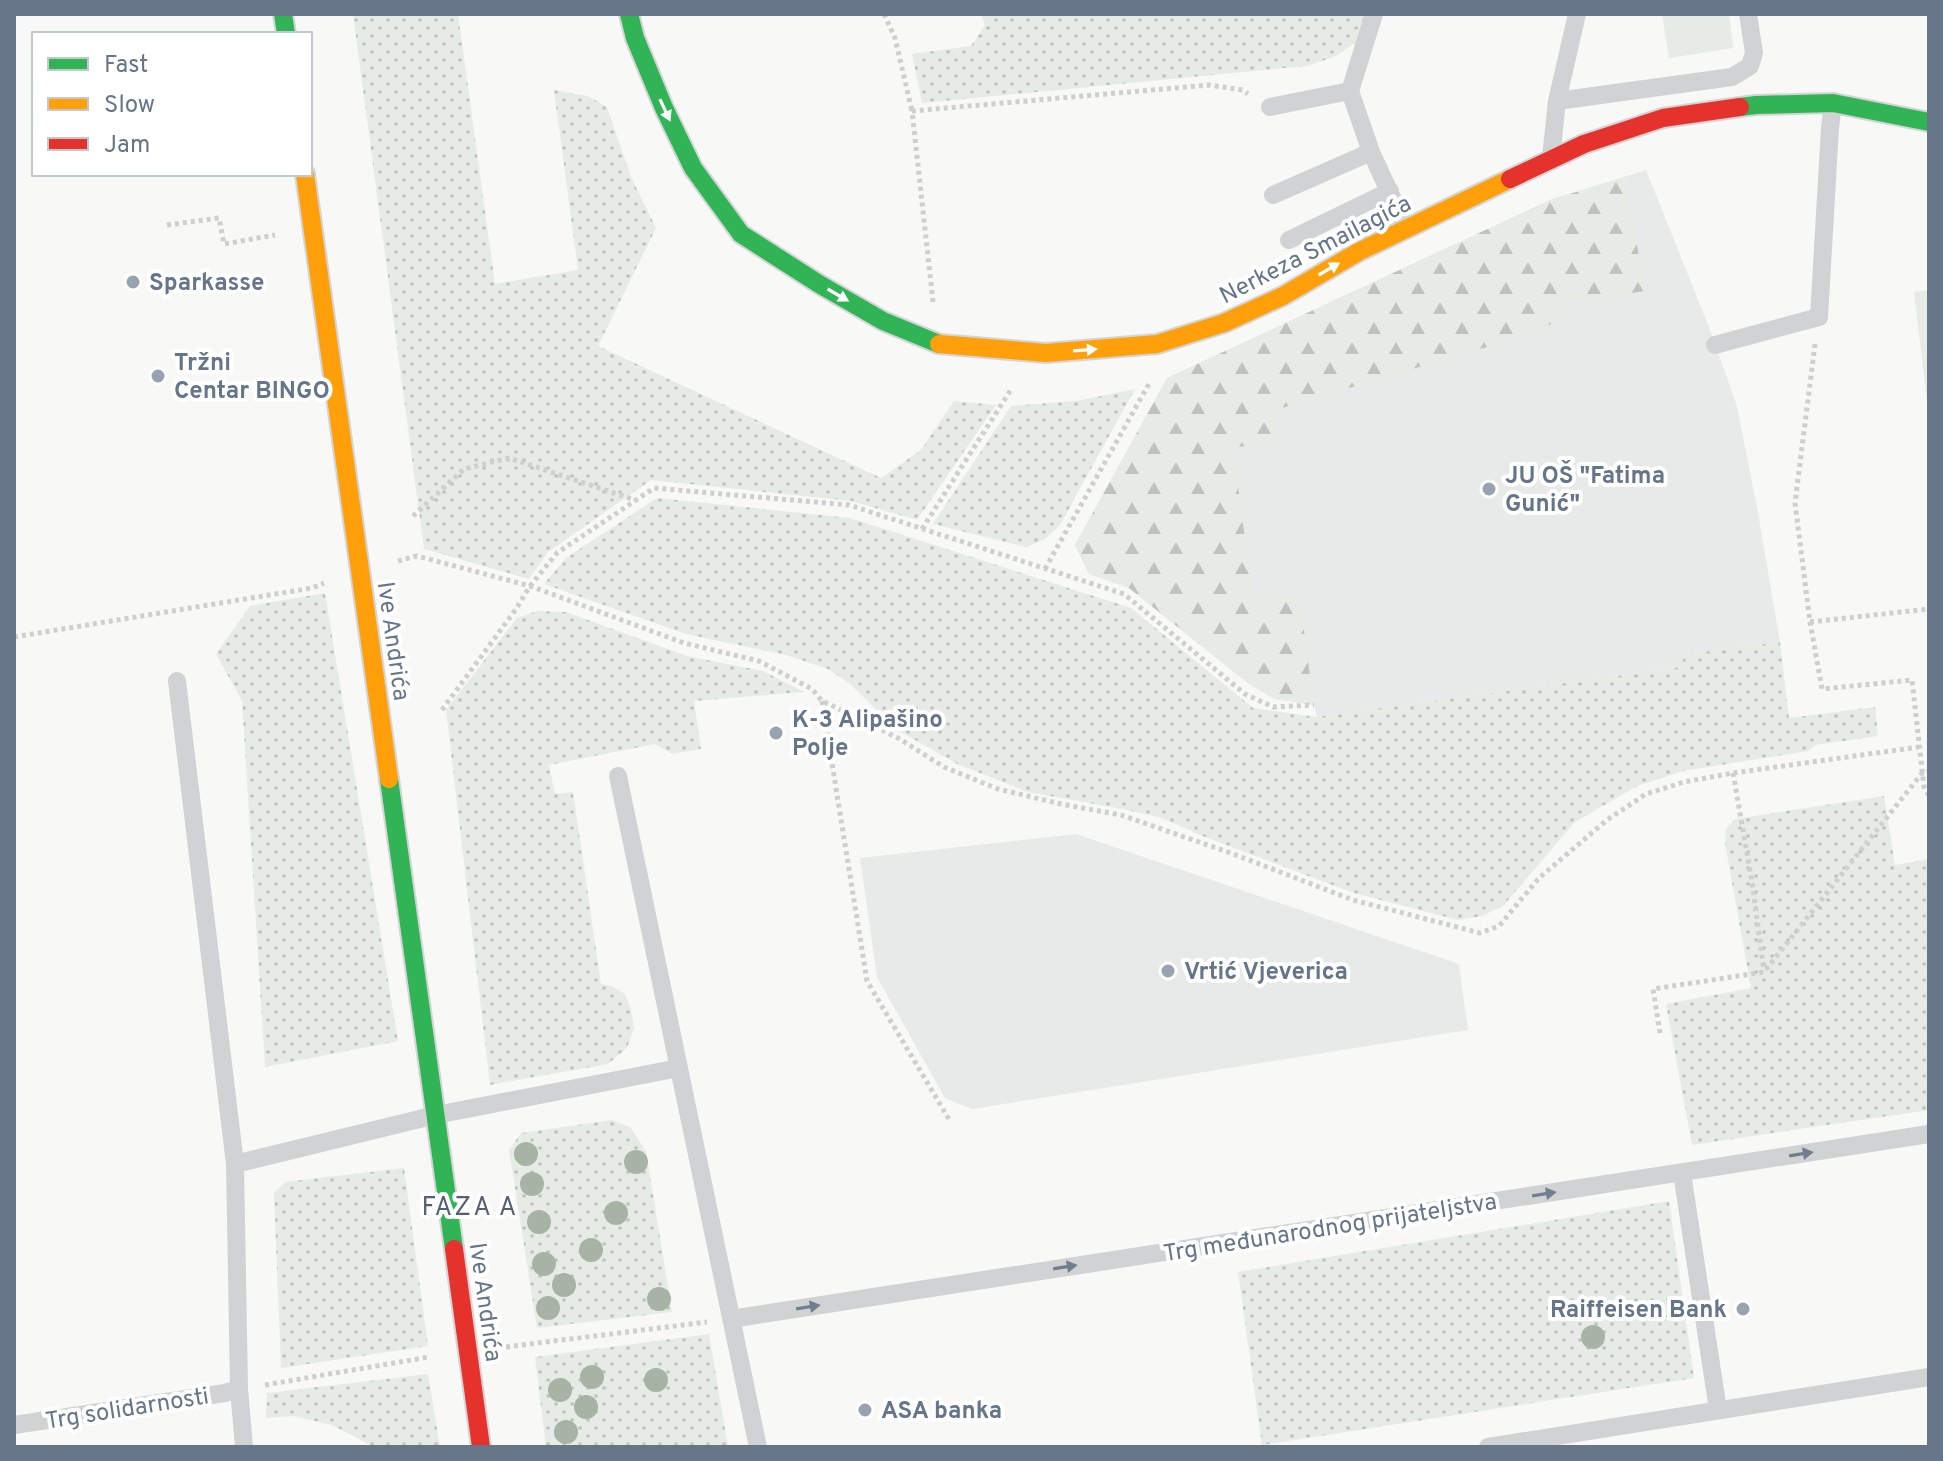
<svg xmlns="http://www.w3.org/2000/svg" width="1943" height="1461" font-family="Overpass,sans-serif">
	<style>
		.built { fill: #e8e9e9 }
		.grass { fill: url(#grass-dots) }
		.forest { fill: url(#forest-firs) }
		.park { fill: #e7ebe5 }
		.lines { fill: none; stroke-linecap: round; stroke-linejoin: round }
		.fast-casing { stroke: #d3d5d6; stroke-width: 22 }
		.slow-casing { stroke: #d3d5d6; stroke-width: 22 }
		.jam-casing { stroke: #d3d5d6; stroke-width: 22 }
		.path { stroke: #cfcfd0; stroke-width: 5; stroke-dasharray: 4 4; stroke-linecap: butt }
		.lane { stroke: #d1d2d3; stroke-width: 18 }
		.fast { stroke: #30b455; stroke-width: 18 }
		.slow { stroke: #ff9f0a; stroke-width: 18 }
		.jam { stroke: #e5322d; stroke-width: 18 }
		.tree { fill: #a7b3a5 }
		.oneway { fill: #fff }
		.oneway2 { fill: #717e90 }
		.poi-dot { fill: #99a3af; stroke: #fff; stroke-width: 3 }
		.labels { text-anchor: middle; stroke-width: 8; stroke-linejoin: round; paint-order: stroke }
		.street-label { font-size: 24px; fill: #667588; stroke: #fff }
		.poi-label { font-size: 24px; font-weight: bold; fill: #667588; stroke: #fff; text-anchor: start }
		.neighbourhood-label { font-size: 26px; letter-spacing: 2px; fill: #555f6d; stroke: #fff }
	</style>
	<defs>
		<pattern id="grass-dots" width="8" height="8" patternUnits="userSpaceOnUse" patternTransform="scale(2)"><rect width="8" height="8" fill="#e7ebe5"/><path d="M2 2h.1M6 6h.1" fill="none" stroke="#bfc3bf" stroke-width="1.8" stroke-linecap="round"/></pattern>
		<pattern id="forest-firs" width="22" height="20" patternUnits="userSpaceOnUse" patternTransform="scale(2)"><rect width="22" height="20" fill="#e7ebe5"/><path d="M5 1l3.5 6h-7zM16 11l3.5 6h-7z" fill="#bfc3bf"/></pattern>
	</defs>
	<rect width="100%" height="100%" fill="#f8f8f7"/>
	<path class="built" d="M1646 170 1710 330 1737 406 1758 513 1780 642 1688 654 1676 668 1317 717 1314 705 1275 699 1249 684 1129 588 1089 574 1075 545 1167 378 1550 200Z
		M1076 834 1459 964 1468 1030 972 1109 945 1098 877 977 860 858Z"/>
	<path class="grass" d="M353 14H458L495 284 578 270 554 90 588 96 607 107 631 177 656 228 598 346 881 478 921 450 954 401 996 405 917 520 851 501 651 480 548 552 529 579 424 549Z
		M981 14H1367L1360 40 1334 57 1307 66 922 103 912 54 971 46 985 25Z
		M1135 389 1060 525 1045 539 1026 547 933 524 1011 406 1076 401Z
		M657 498 850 518 1131 608 1253 708 1317 717 1676 668 1688 654 1780 642 1789 718 1875 707 1878 736 1816 745 1808 751 1683 771 1637 786 1575 822 1504 905 1482 916 1458 920 1354 893 1205 837 1159 817 1122 809 1028 792 957 764 896 729 850 684 828 669 786 655 686 634 544 584 566 558Z
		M325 593 398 1041 265 1067 242 701 216 654 250 606Z
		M537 611 566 612 687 656 763 671 804 692 694 701 701 749 672 754 655 744 549 765 555 794 573 792 601 984 612 986 625 994 631 1010 634 1028 627 1048 608 1064 490 1085 446 710 517 618Z
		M1884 796 1895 865 1929 859V1110L1692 1145 1666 1004 1751 988 1725 843 1726 829 1735 819Z
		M612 1120 630 1127 646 1151 672 1312 537 1328 509 1150 521 1133Z
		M404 1168 428 1346 281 1368 274 1193 285 1182Z
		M1669 1201 1694 1378 1262 1445 1238 1272Z
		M709 1334 728 1447H546L535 1357Z
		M428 1374 440 1447H374L332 1425 293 1416 266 1418 267 1393Z"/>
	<path class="forest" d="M1625 177 1645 291 1567 302 1556 321 1537 332 1275 410 1279 441 1233 448 1253 600 1299 594 1314 705 1275 699 1249 684 1129 588 1089 574 1075 545 1167 378 1550 200Z"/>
	<path class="park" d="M1662 14H1729L1733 48 1669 58Z
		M1929 290V418L1914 292Z"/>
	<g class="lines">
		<defs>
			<path id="fast" d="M283 14 286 34
				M629 14 635 38 664 108 693 168 741 234 819 284 883 321 939 344
				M1740 107 1756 105 1833 103 1929 122
				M389 779 454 1249"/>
			<path id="slow" d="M305 174 389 779
				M939 344 1046 353 1157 344 1224 323 1283 296 1360 251 1510 179"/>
			<path id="jam" d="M1510 179 1584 144 1663 118 1740 107
				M454 1249 481 1447"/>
		</defs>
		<use href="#fast" class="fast-casing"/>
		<use href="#slow" class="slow-casing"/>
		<use href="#jam" class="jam-casing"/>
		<path class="path" d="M884 14 895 38 912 111
			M167 225 219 218 224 244 275 235
			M933 302 912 111 1209 85 1243 90 1248 94
			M1815 344 1795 503 1810 622 1822 689 1912 680 1924 787 1929 796
			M413 516 464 469 509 458 635 500
			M922 529 1012 388
			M398 561 417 556 530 586 684 643 759 661 812 689 822 701 898 738 944 767 998 789 1061 804 1121 815 1228 852 1353 900 1480 933 1499 926 1539 878 1607 820 1646 794 1684 782 1733 773 1919 747
			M1045 569 1150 382
			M1810 622 1929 609
			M14 637 312 588 324 583
			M822 701 867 981 950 1121
			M442 710 516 609 530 586 557 553 654 488 849 505 1124 594 1245 694 1273 707 1314 705
			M1733 773 1752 882 1764 971
			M1660 1033 1653 989 1764 972 1923 772 1929 771
			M506 1347 707 1322
			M265 1385 429 1357"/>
		<path class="lane" d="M1350 91 1374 14
			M1557 101 1732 77 1750 66 1754 53 1748 14
			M1270 107 1350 91 1371 152 1406 228
			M1551 157 1557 101 1577 14
			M1273 195 1371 152
			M1289 240 1390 191
			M1715 345 1819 317 1830 128 1833 103
			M177 681 235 1164 239 1389 244 1447
			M618 776 758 1447
			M235 1164 436 1115 679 1068
			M1682 1173 1718 1410
			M731 1319 1929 1134
			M14 1425 225 1393 239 1389
			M1488 1447 1929 1377"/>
		<use href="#fast" class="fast"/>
		<use href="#slow" class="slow"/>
		<use href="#jam" class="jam"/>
	</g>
	<g class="tree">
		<circle cx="526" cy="1154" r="12"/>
		<circle cx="636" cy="1162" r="12"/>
		<circle cx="532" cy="1184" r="12"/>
		<circle cx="616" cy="1213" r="12"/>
		<circle cx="539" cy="1222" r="12"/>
		<circle cx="591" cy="1250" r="12"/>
		<circle cx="544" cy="1264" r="12"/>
		<circle cx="564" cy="1285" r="12"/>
		<circle cx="659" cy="1299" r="12"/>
		<circle cx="548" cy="1308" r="12"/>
		<circle cx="1593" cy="1337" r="12"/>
		<circle cx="592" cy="1377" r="12"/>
		<circle cx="656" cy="1380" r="12"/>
		<circle cx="560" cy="1390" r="12"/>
		<circle cx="586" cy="1407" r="12"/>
		<circle cx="566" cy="1432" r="12"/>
	</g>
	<defs><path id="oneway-solid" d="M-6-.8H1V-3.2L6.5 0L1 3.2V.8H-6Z" transform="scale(2)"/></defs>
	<g class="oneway">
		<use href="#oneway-solid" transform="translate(665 110) rotate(65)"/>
		<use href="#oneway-solid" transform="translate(1329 269) rotate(-30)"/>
		<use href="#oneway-solid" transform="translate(838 295) rotate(30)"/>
		<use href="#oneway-solid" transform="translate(1085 350) rotate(-4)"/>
	</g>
	<g class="oneway2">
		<use href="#oneway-solid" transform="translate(1801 1154) rotate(-9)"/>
		<use href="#oneway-solid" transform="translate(1544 1194) rotate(-9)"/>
		<use href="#oneway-solid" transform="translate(1065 1267) rotate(-9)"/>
		<use href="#oneway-solid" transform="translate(808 1307) rotate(-9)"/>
	</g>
	<g class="poi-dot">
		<circle cx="133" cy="282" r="8"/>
		<circle cx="158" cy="376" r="8"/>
		<circle cx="1489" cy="489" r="8"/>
		<circle cx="776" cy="733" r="8"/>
		<circle cx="1168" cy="971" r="8"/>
		<circle cx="1743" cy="1309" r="8"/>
		<circle cx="865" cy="1410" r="8"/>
	</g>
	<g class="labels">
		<g class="street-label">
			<text transform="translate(1315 249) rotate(-27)" y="8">Nerkeza Smailagića</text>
			<text transform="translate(394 641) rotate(82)" y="8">Ive Andrića</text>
			<text transform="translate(1330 1227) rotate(-9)" y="8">Trg međunarodnog prijateljstva</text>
			<text transform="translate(486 1302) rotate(82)" y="8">Ive Andrića</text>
			<text transform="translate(127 1408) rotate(-9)" y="8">Trg solidarnosti</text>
		</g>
		<g class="poi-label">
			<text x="149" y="290">Sparkasse</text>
			<text x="174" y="370">Tržni<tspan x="174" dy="28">Centar BINGO</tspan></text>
			<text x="1505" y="483">JU OŠ "Fatima<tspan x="1505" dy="28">Gunić"</tspan></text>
			<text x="792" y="727">K-3 Alipašino<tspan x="792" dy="28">Polje</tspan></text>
			<text x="1184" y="979">Vrtić Vjeverica</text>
			<text x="1727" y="1317" text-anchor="end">Raiffeisen Bank</text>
			<text x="881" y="1418">ASA banka</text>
		</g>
		<g class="neighbourhood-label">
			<text x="470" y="1215">FAZA A</text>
		</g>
	</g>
	<rect width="1943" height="1461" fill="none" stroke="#667588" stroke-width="32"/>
	<rect x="32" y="32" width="280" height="144" fill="#ffffff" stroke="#c2c8cf" stroke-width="2"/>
	<rect x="48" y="58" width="40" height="12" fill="#30b455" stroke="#c2c8cf" stroke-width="2"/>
	<text x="104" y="72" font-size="24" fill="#667588">Fast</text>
	<rect x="48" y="98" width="40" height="12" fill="#ff9f0a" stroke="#c2c8cf" stroke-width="2"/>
	<text x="104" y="112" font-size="24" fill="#667588">Slow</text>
	<rect x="48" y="138" width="40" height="12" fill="#e5322d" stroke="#c2c8cf" stroke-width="2"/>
	<text x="104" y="152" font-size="24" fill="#667588">Jam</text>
</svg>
